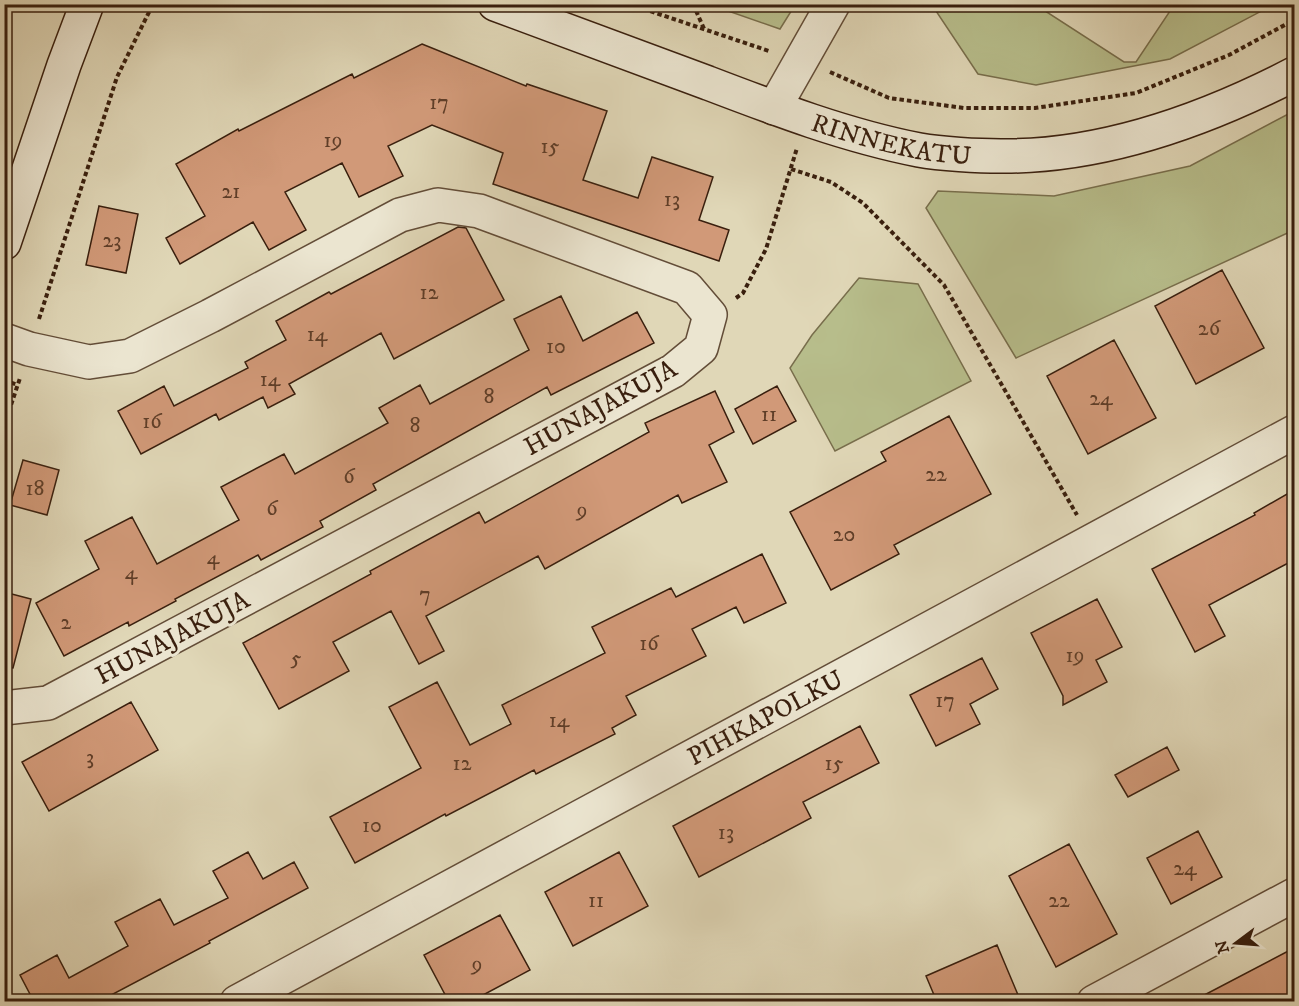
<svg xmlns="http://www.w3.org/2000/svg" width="1299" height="1006" font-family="'IM FELL DW Pica',serif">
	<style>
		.green { fill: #b7bd8b; stroke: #786e4c; stroke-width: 1.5 }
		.building { fill: #d19978; stroke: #391f0e; stroke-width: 1.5 }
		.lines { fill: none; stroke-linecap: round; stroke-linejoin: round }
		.street-casing { stroke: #634d38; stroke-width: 36 }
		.secondary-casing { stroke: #391f0e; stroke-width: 36 }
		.path { stroke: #391f0e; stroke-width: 4; stroke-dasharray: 4.5 3; stroke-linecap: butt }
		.street { stroke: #ebe5d0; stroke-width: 33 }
		.secondary { stroke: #ebe5d0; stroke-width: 33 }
		.labels { text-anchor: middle; stroke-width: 6; stroke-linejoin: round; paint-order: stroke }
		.number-label { font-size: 22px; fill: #5f3e28 }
		.street-label { font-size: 26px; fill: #391f0e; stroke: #ebe5d0 }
	</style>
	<rect width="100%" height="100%" fill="#e0d7b7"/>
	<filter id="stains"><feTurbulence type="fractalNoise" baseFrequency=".00333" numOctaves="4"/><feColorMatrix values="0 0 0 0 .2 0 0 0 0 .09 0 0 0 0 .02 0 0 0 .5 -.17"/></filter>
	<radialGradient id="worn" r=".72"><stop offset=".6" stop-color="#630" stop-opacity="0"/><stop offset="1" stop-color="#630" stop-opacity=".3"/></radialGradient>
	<path class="green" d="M711 5H795L780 29Z
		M932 5H1036L1124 62H1136L1174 5H1273L1170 59 1036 85 978 74Z
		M1294 111V230L1016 358 926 208 938 191 1054 196 1190 166Z
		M859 278 918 284 971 381 835 451 790 368 812 335Z"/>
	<path class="building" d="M422 44 526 86 527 84 607 111 583 180 638 198 652 157 713 177 699 220 729 230 719 261 493 184 503 153 432 125 388 146 403 176 359 197 342 163 285 192 306 230 269 250 253 222 180 264 166 238 205 216 176 164 238 129 239 131 352 74 354 78Z
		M99 206 138 214 126 273 86 265Z
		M458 227 466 228 504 300 394 359 381 333 289 384 295 394 268 408 263 397 219 420 216 414 141 454 118 411 164 386 174 406 248 368 245 362 286 340 276 321 329 292 331 294Z
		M1222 270 1264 348 1196 384 1155 306Z
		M561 296 583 341 637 312 654 343 551 395 547 387 373 484 376 490 320 521 323 527 261 560 258 555 175 599 176 601 129 626 128 622 64 656 36 603 99 569 85 541 132 517 157 564 239 520 221 487 284 454 295 474 388 423 379 408 420 385 430 404 529 350 514 319Z
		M1114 340 1156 418 1088 454 1047 376Z
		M777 386 796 421 753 444 735 409Z
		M715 391 734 432 709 445 727 482 682 503 678 495 545 569 538 556 426 616 444 651 419 664 391 611 333 642 349 671 279 709 243 643 371 574 370 571 479 512 485 523 649 432 645 423Z
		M949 416 991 494 894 545 899 554 831 590 790 512 886 461 881 452Z
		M23 460 59 470 47 515 10 505Z
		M1294 490V560L1209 605 1225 636 1195 652 1152 569 1255 515 1254 513Z
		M762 554 786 603 744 623 736 607 692 629 706 656 626 696 636 715 612 728 615 734 536 774 534 770 446 816 445 814 355 863 330 817 421 768 389 707 437 682 470 745 511 724 502 705 605 653 592 627 671 588 676 597Z
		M4 592 31 599 13 668 4 667Z
		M1097 599 1122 647 1096 660 1107 682 1063 705V696L1031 633Z
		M982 658 998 689 970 704 980 724 936 746 910 695Z
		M131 702 158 750 49 811 22 762Z
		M860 726 879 763 803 802 811 818 699 877 673 826Z
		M1167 747 1179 770 1128 797 1115 775Z
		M1198 831 1222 877 1171 904 1147 858Z
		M1069 844 1117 934 1056 967 1009 876Z
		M248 852 263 879 294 862 308 888 209 941 210 943 98 1002H26L32 998 20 975 57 955 69 978 128 946 115 922 160 899 174 925 228 898 213 871Z
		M619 852 648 906 573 946 545 892Z
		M500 915 530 970 470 1002H449L424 955Z
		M997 945 1021 1002H937L926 976Z
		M1294 948V1002H1191Z"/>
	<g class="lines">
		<defs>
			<g id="street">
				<path d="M774 108 833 4"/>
				<path d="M4 340 29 349 89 362 130 356 210 316 400 215 438 205 479 211 687 288 710 315 701 348 673 371 48 703 4 708"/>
				<path id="s1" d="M237 1002 1294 432"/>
				<path d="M1094 1002 1294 895"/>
			</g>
			<g id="secondary">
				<path id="s2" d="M495 4C566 31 637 57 708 83 776 109 847 136 919 150 941 154 978 156 1001 156 1103 157 1205 120 1294 74"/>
				<path d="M4 243 64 65 87 4"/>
			</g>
		</defs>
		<use href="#street" class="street-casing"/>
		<use href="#secondary" class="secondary-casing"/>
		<path class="path" d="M629 4 769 51
			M693 4 705 31
			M830 72 889 98 964 108H1035L1136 93 1229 55 1294 20
			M791 169 831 182 863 203 944 285 1077 515
			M736 298 743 293 766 249 797 148
			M39 319 117 77 153 4
			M4 380 18 385
			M4 426 20 378"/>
		<use href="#street" class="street"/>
		<use href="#secondary" class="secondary"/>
	</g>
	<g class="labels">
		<g class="number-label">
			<text x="439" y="109">17</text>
			<text x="333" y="147">19</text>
			<text x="550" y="153">15</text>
			<text x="231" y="198">21</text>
			<text x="672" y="206">13</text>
			<text x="112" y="247">23</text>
			<text x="429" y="299">12</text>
			<text x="1209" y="335">26</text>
			<text x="317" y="341">14</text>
			<text x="556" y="353">10</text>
			<text x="270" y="386">14</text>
			<text x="489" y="403">8</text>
			<text x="1101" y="405">24</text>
			<text x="769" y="421">11</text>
			<text x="152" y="428">16</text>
			<text x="415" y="432">8</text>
			<text x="936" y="481">22</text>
			<text x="349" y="483">6</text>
			<text x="35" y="495">18</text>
			<text x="272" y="515">6</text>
			<text x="582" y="517">9</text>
			<text x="844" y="541">20</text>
			<text x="213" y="564">4</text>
			<text x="131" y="579">4</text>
			<text x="425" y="601">7</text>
			<text x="66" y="629">2</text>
			<text x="649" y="650">16</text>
			<text x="1075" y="662">19</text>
			<text x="296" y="665">5</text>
			<text x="945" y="707">17</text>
			<text x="559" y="727">14</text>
			<text x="90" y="764">3</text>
			<text x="462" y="770">12</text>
			<text x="834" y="770">15</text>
			<text x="372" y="832">10</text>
			<text x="726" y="839">13</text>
			<text x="1185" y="875">24</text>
			<text x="596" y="907">11</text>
			<text x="1059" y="907">22</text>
			<text x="477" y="971">9</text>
		</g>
		<g class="street-label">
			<text dy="9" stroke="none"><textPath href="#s2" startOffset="420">RINNEKATU</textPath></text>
			<text transform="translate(600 407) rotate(-29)" y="9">HUNAJAKUJA</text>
			<text transform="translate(172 637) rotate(-28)" y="9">HUNAJAKUJA</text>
			<text dy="9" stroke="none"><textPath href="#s1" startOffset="600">PIHKAPOLKU</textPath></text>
		</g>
	</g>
	<rect width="1299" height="1006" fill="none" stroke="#e0d7b7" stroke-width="24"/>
	<rect x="6" y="6" width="1287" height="994" fill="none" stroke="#391f0e" stroke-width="3"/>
	<rect x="12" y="12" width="1275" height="982" fill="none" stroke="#391f0e" stroke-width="1.5"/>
	<g transform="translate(1236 943) rotate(254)" stroke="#ebe5d0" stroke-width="4.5" paint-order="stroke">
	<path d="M0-4.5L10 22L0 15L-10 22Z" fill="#391f0e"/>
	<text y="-9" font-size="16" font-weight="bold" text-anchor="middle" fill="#391f0e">N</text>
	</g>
	<rect width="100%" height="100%" filter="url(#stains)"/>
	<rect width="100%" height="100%" fill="url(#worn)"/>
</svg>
